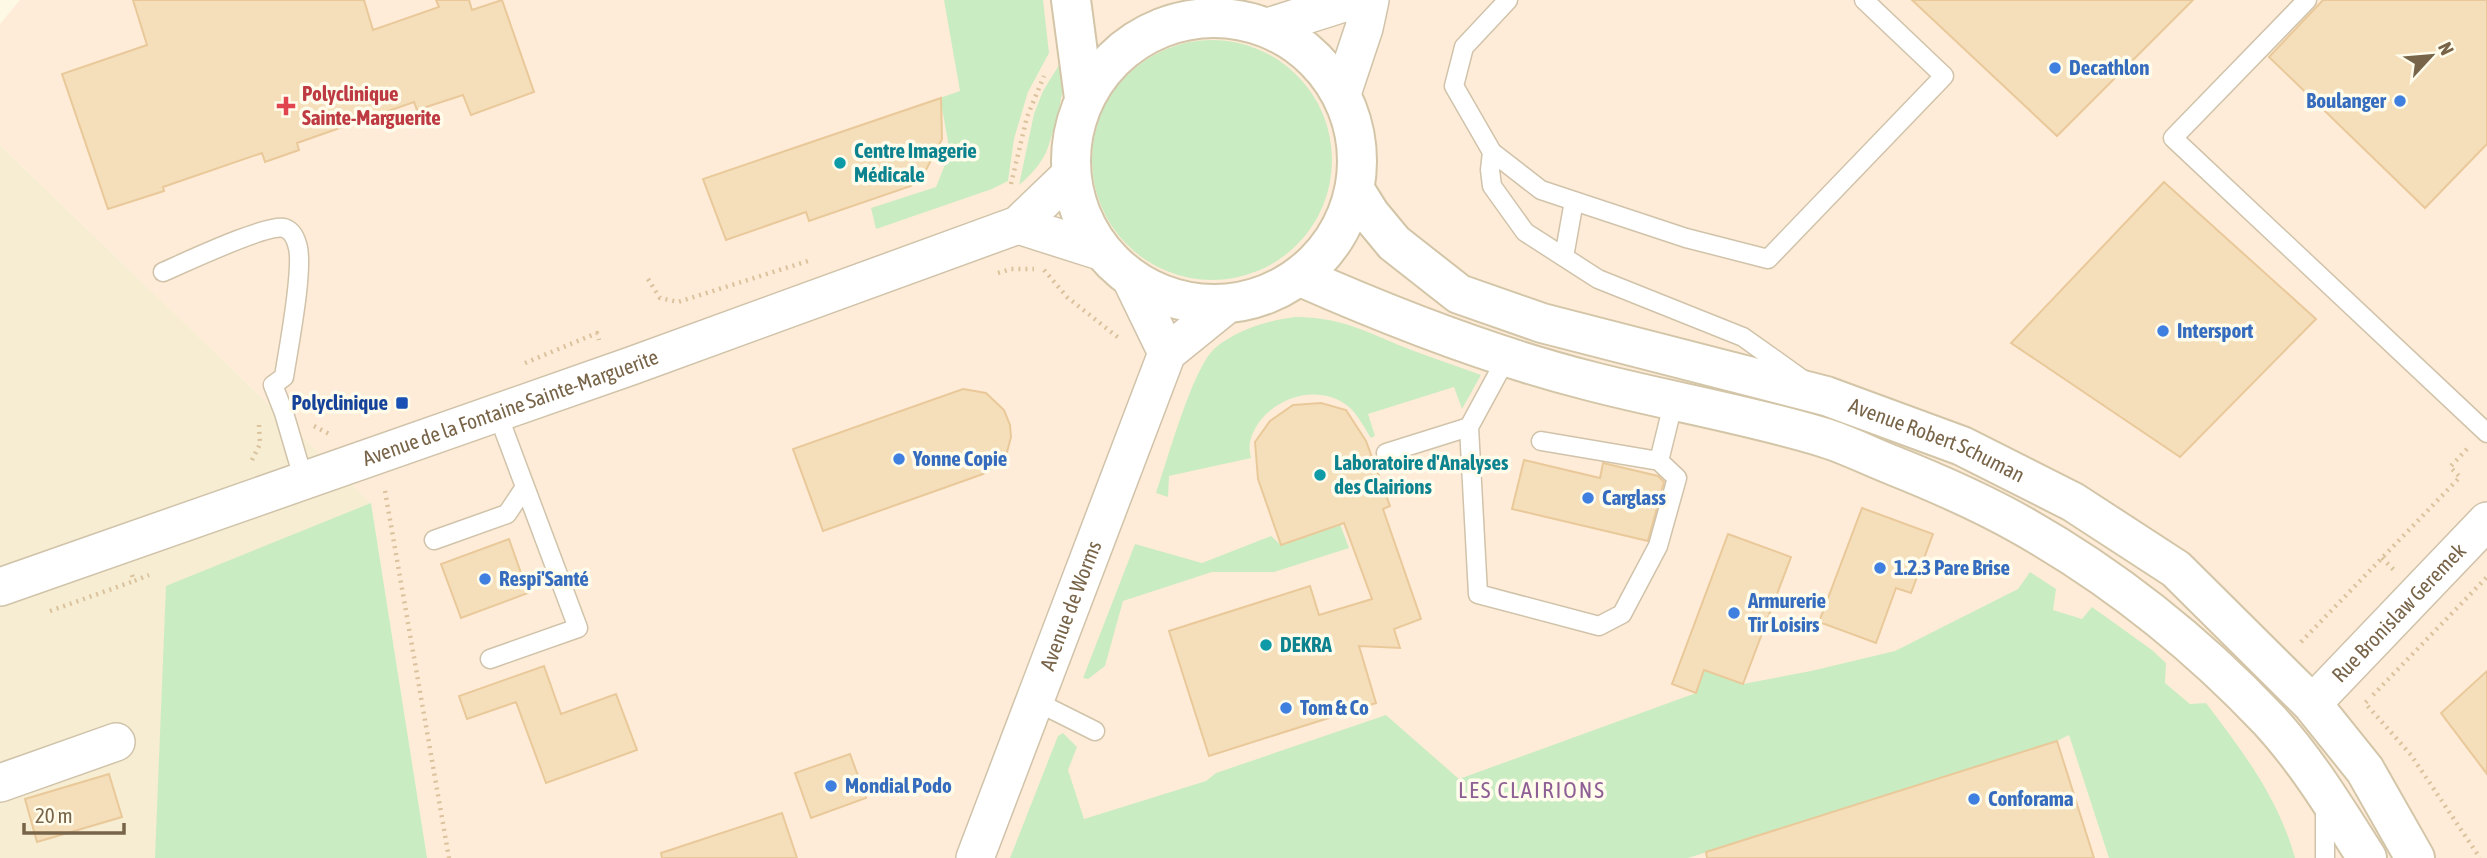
<svg xmlns="http://www.w3.org/2000/svg" width="2487" height="858" font-family="'Asap Condensed',sans-serif">
	<style>
		.residential { fill: #f6edd2 }
		.commercial { fill: #ffecd8 }
		.green { fill: #caecc2 }
		.building { fill: #f5deba; stroke: #e9c99a; stroke-width: 2 }
		.lines { fill: none; stroke-linecap: round; stroke-linejoin: round }
		.lane-casing { stroke: #d0c3aa; stroke-width: 21 }
		.street-casing { stroke: #d0c3aa; stroke-width: 40 }
		.secondary-casing { stroke: #d3c5a7; stroke-width: 42 }
		.path { stroke: #dac29d; stroke-width: 4.5; stroke-dasharray: 2 5; stroke-linecap: butt }
		.lane { stroke: #fff; stroke-width: 18 }
		.street { stroke: #fff; stroke-width: 37 }
		.secondary { stroke: #fff; stroke-width: 38 }
		.shop-dot { fill: #3f7fe0; stroke: #fffcec; stroke-width: 2.5 }
		.health-dot { fill: #e0444e; stroke: #fffcec; stroke-width: 2.5 }
		.culture-dot { fill: #0f9aa8; stroke: #fffcec; stroke-width: 2.5 }
		.transit-dot { fill: #1a4fb4; stroke: #fffcec; stroke-width: 2.5 }
		.labels { text-anchor: middle; stroke-width: 7; stroke-linejoin: round; paint-order: stroke }
		.shop-label { font-size: 21px; font-weight: bold; fill: #366cbe; stroke: #fffcec; text-anchor: start }
		.health-label { font-size: 21px; font-weight: bold; fill: #be3a42; stroke: #fffcec; text-anchor: start }
		.culture-label { font-size: 21px; font-weight: bold; fill: #0d838f; stroke: #fffcec; text-anchor: start }
		.transit-label { font-size: 21px; font-weight: bold; fill: #164399; stroke: #fffcec; text-anchor: end }
		.street-label { font-size: 21px; fill: #786448; stroke: #fffcec }
		.neighbourhood-label { font-size: 23px; letter-spacing: 2px; fill: #8e5f95; stroke: #fffcec }
	</style>
	<rect width="100%" height="100%" fill="#fef9e4"/>
	<path class="residential" d="M0 145 371 503 427 858H0Z"/>
	<path class="commercial" d="M20 0H2487V858H427L371 503 0 145V24Z"/>
	<path class="green" d="M944 0H1043L1049 53 1028 92 1014 139 1008 181 992 189 876 229 871 208 936 187 950 152 940 98 960 91Z
		M1092 160a120 120 0 1 1 240 0a120 120 0 1 1-240 0Z
		M1064 57C1067 83 1056 126 1047 150 1042 163 1029 177 1019 185L1034 114 1043 91Z
		M1295 317C1345 317 1369 334 1414 351 1436 359 1459 367 1481 375L1462 409 1454 387 1368 414 1375 436 1371 438C1365 429 1358 415 1349 407 1316 379 1260 401 1250 442 1249 447 1250 454 1251 458L1169 476 1168 497 1156 493C1168 459 1192 369 1215 348 1238 329 1266 321 1295 317Z
		M371 503 427 858H155L166 586Z
		M1340 524 1349 548 1274 572H1212L1123 601 1105 666 1088 679 1083 678 1135 544 1202 563 1271 536 1281 545Z
		M2030 572 2056 589 2053 610 2082 619 2092 607 2152 650 2166 663 2165 683 2190 704 2206 703C2243 752 2278 797 2295 858H2109L2069 735 2057 741 1688 858H1010L1058 736 1063 733 1077 747 1068 770 1084 819 1206 781 1216 773 1386 715 1459 779 1696 693 1705 670 1743 684 1811 671 1895 651 2018 589Z"/>
	<path class="building" d="M133 0H364L373 30 439 7 436 0H469L472 10 502 0 534 92 471 115 463 95 417 110 414 102 297 143 299 150 265 162 262 153 163 187 164 191 108 209 62 74 147 45Z
		M1912 0H2193L2057 136Z
		M2323 0H2487V144L2425 208 2269 57Z
		M941 98 942 139 926 170 911 186 809 221 806 212 726 240 703 179Z
		M2164 182 2316 319 2180 457 2011 343Z
		M963 389 986 393 1004 410 1010 425 1011 437 1007 452 1000 462 983 474 823 531 793 449Z
		M1321 403 1346 410 1366 441 1390 506 1383 509 1421 619 1394 629 1400 648 1359 646 1376 703 1209 756 1169 631 1310 586 1319 615 1372 599 1344 523 1281 545 1258 479 1255 442 1270 421 1293 405Z
		M1524 460 1600 478 1603 463 1658 476 1664 482 1648 541 1512 509Z
		M1862 508 1933 534 1911 593 1896 588 1876 643 1819 622Z
		M1728 534 1791 557 1743 684 1704 670 1696 693 1672 684Z
		M509 539 528 593 461 618 441 564Z
		M544 666 561 714 616 694 637 750 546 783 516 702 467 719 459 696Z
		M2487 671V774L2441 713Z
		M2057 741 2094 858H1707L1706 852Z
		M850 754 866 798 811 818 795 773Z
		M109 774 122 817 37 842 25 799Z
		M782 813 797 858H662L661 853Z"/>
	<g class="lines">
		<defs>
			<path id="lane" d="M1508 0 1464 47 1454 86 1492 152 1541 190 1686 238 1768 259 1944 76 1864 0
				M2307 0 2173 138 2487 433
				M1492 152 1490 170 1492 186 1525 232 1598 279 1743 337 1802 379
				M1564 257 1574 201
				M163 272C184 263 266 224 284 228 291 230 295 237 297 244 305 265 288 350 284 377L273 385 284 413 304 481
				M1469 427 1478 594 1599 626 1622 614 1658 546 1677 478 1659 461
				M1541 441 1659 461 1674 400
				M1386 453 1469 427 1507 357
				M434 540 507 514 525 487
				M490 659 578 628 497 412
				M1035 701 1095 731
				M2325 806V858"/>
			<g id="street">
				<path d="M1271 26 1353 0"/>
				<path d="M1342 94 1364 28 1370 0"/>
				<path d="M1018 225 1100 251"/>
				<path d="M1132 281 1167 353"/>
				<path id="s1" d="M0 587 631 366 1018 225 1070 175"/>
				<path id="s2" d="M2312 704 2487 521"/>
				<path d="M0 783 116 742"/>
				<path id="s3" d="M975 858 1167 353 1225 306"/>
			</g>
			<g id="secondary">
				<path d="M1071 0 1084 98"/>
				<circle cx="1214" cy="161" r="143"/>
				<path id="s4" d="M1355 190 1370 214 1394 243 1459 294 1542 323 1826 396 1962 446 2073 502 2176 569 2312 704 2365 770 2415 858"/>
				<path d="M1301 277C1394 318 1491 356 1590 381 1667 401 1746 414 1822 437 1846 444 1869 456 1892 465 1937 483 1981 502 2023 526 2113 577 2198 645 2269 720 2307 761 2337 811 2367 858"/>
			</g>
		</defs>
		<use href="#lane" class="lane-casing"/>
		<use href="#street" class="street-casing"/>
		<use href="#secondary" class="secondary-casing"/>
		<path class="path" d="M1011 184 1027 117 1044 76
			M1044 270 1067 297 1120 339
			M998 273 1011 269H1034
			M648 279 660 298 678 302 808 261
			M525 363 597 333 599 340
			M314 426 331 435
			M252 460 260 444 259 425
			M385 491 449 858
			M2382 558 2395 571
			M132 575 134 581 149 575
			M50 611 134 581
			M2301 642 2460 477 2450 467 2467 449
			M2373 695 2487 577
			M2367 701 2365 703 2411 755 2480 858"/>
		<use href="#lane" class="lane"/>
		<use href="#street" class="street"/>
		<use href="#secondary" class="secondary"/>
	</g>
	<g class="shop-dot">
		<circle cx="2055" cy="68" r="7"/>
		<circle cx="2400" cy="101" r="7"/>
		<circle cx="2163" cy="331" r="7"/>
		<circle cx="899" cy="459" r="7"/>
		<circle cx="1588" cy="498" r="7"/>
		<circle cx="1880" cy="568" r="7"/>
		<circle cx="485" cy="579" r="7"/>
		<circle cx="1734" cy="613" r="7"/>
		<circle cx="1286" cy="708" r="7"/>
		<circle cx="831" cy="786" r="7"/>
		<circle cx="1974" cy="799" r="7"/>
	</g>
	<path class="health-dot" d="M282.5 95.5h7v7h7v7h-7v7h-7v-7h-7v-7h7z"/>
	<g class="culture-dot">
		<circle cx="840" cy="163" r="7"/>
		<circle cx="1320" cy="475" r="7"/>
		<circle cx="1266" cy="645" r="7"/>
	</g>
	<rect class="transit-dot" x="395" y="396" width="14" height="14" rx="3.5"/>
	<g class="labels">
		<g class="shop-label">
			<text x="2069" y="75">Decathlon</text>
			<text x="2386" y="108" text-anchor="end">Boulanger</text>
			<text x="2177" y="338">Intersport</text>
			<text x="913" y="466">Yonne Copie</text>
			<text x="1602" y="505">Carglass</text>
			<text x="1894" y="575">1.2.3 Pare Brise</text>
			<text x="499" y="586">Respi'Santé</text>
			<text x="1748" y="608">Armurerie<tspan x="1748" dy="24">Tir Loisirs</tspan></text>
			<text x="1300" y="715">Tom &amp; Co</text>
			<text x="845" y="793">Mondial Podo</text>
			<text x="1988" y="806">Conforama</text>
		</g>
		<g class="health-label">
			<text x="302" y="101">Polyclinique<tspan x="302" dy="24">Sainte-Marguerite</tspan></text>
		</g>
		<g class="culture-label">
			<text x="854" y="158">Centre Imagerie<tspan x="854" dy="24">Médicale</tspan></text>
			<text x="1334" y="470">Laboratoire d'Analyses<tspan x="1334" dy="24">des Clairions</tspan></text>
			<text x="1280" y="652">DEKRA</text>
		</g>
		<g class="transit-label">
			<text x="388" y="410">Polyclinique</text>
		</g>
		<g class="street-label">
			<text dy="7" stroke="none"><textPath href="#s1" startOffset="541">Avenue de la Fontaine Sainte-Marguerite</textPath></text>
			<text dy="7" stroke="none"><textPath href="#s4" startOffset="649">Avenue Robert Schuman</textPath></text>
			<text dy="7" stroke="none"><textPath href="#s3" startOffset="270">Avenue de Worms</textPath></text>
			<text dy="7" stroke="none"><textPath href="#s2" startOffset="126">Rue Bronislaw Geremek</textPath></text>
		</g>
		<g class="neighbourhood-label">
			<text x="1532" y="798">LES CLAIRIONS</text>
		</g>
	</g>
	<g transform="translate(2431 56) rotate(64)" stroke="#fffcec" stroke-width="5" paint-order="stroke">
	<path d="M0-5L12 26L0 18L-12 26Z" fill="#786448"/>
	<text y="-10" font-size="19" font-weight="bold" text-anchor="middle" fill="#786448">N</text>
	</g>
	<path d="M24 823v10h100v-10" fill="none" stroke="#786448" stroke-width="3.5"/>
	<text x="35" y="823" font-size="21" fill="#786448" stroke="#fffcec" stroke-width="5" paint-order="stroke">20 m</text>
</svg>
